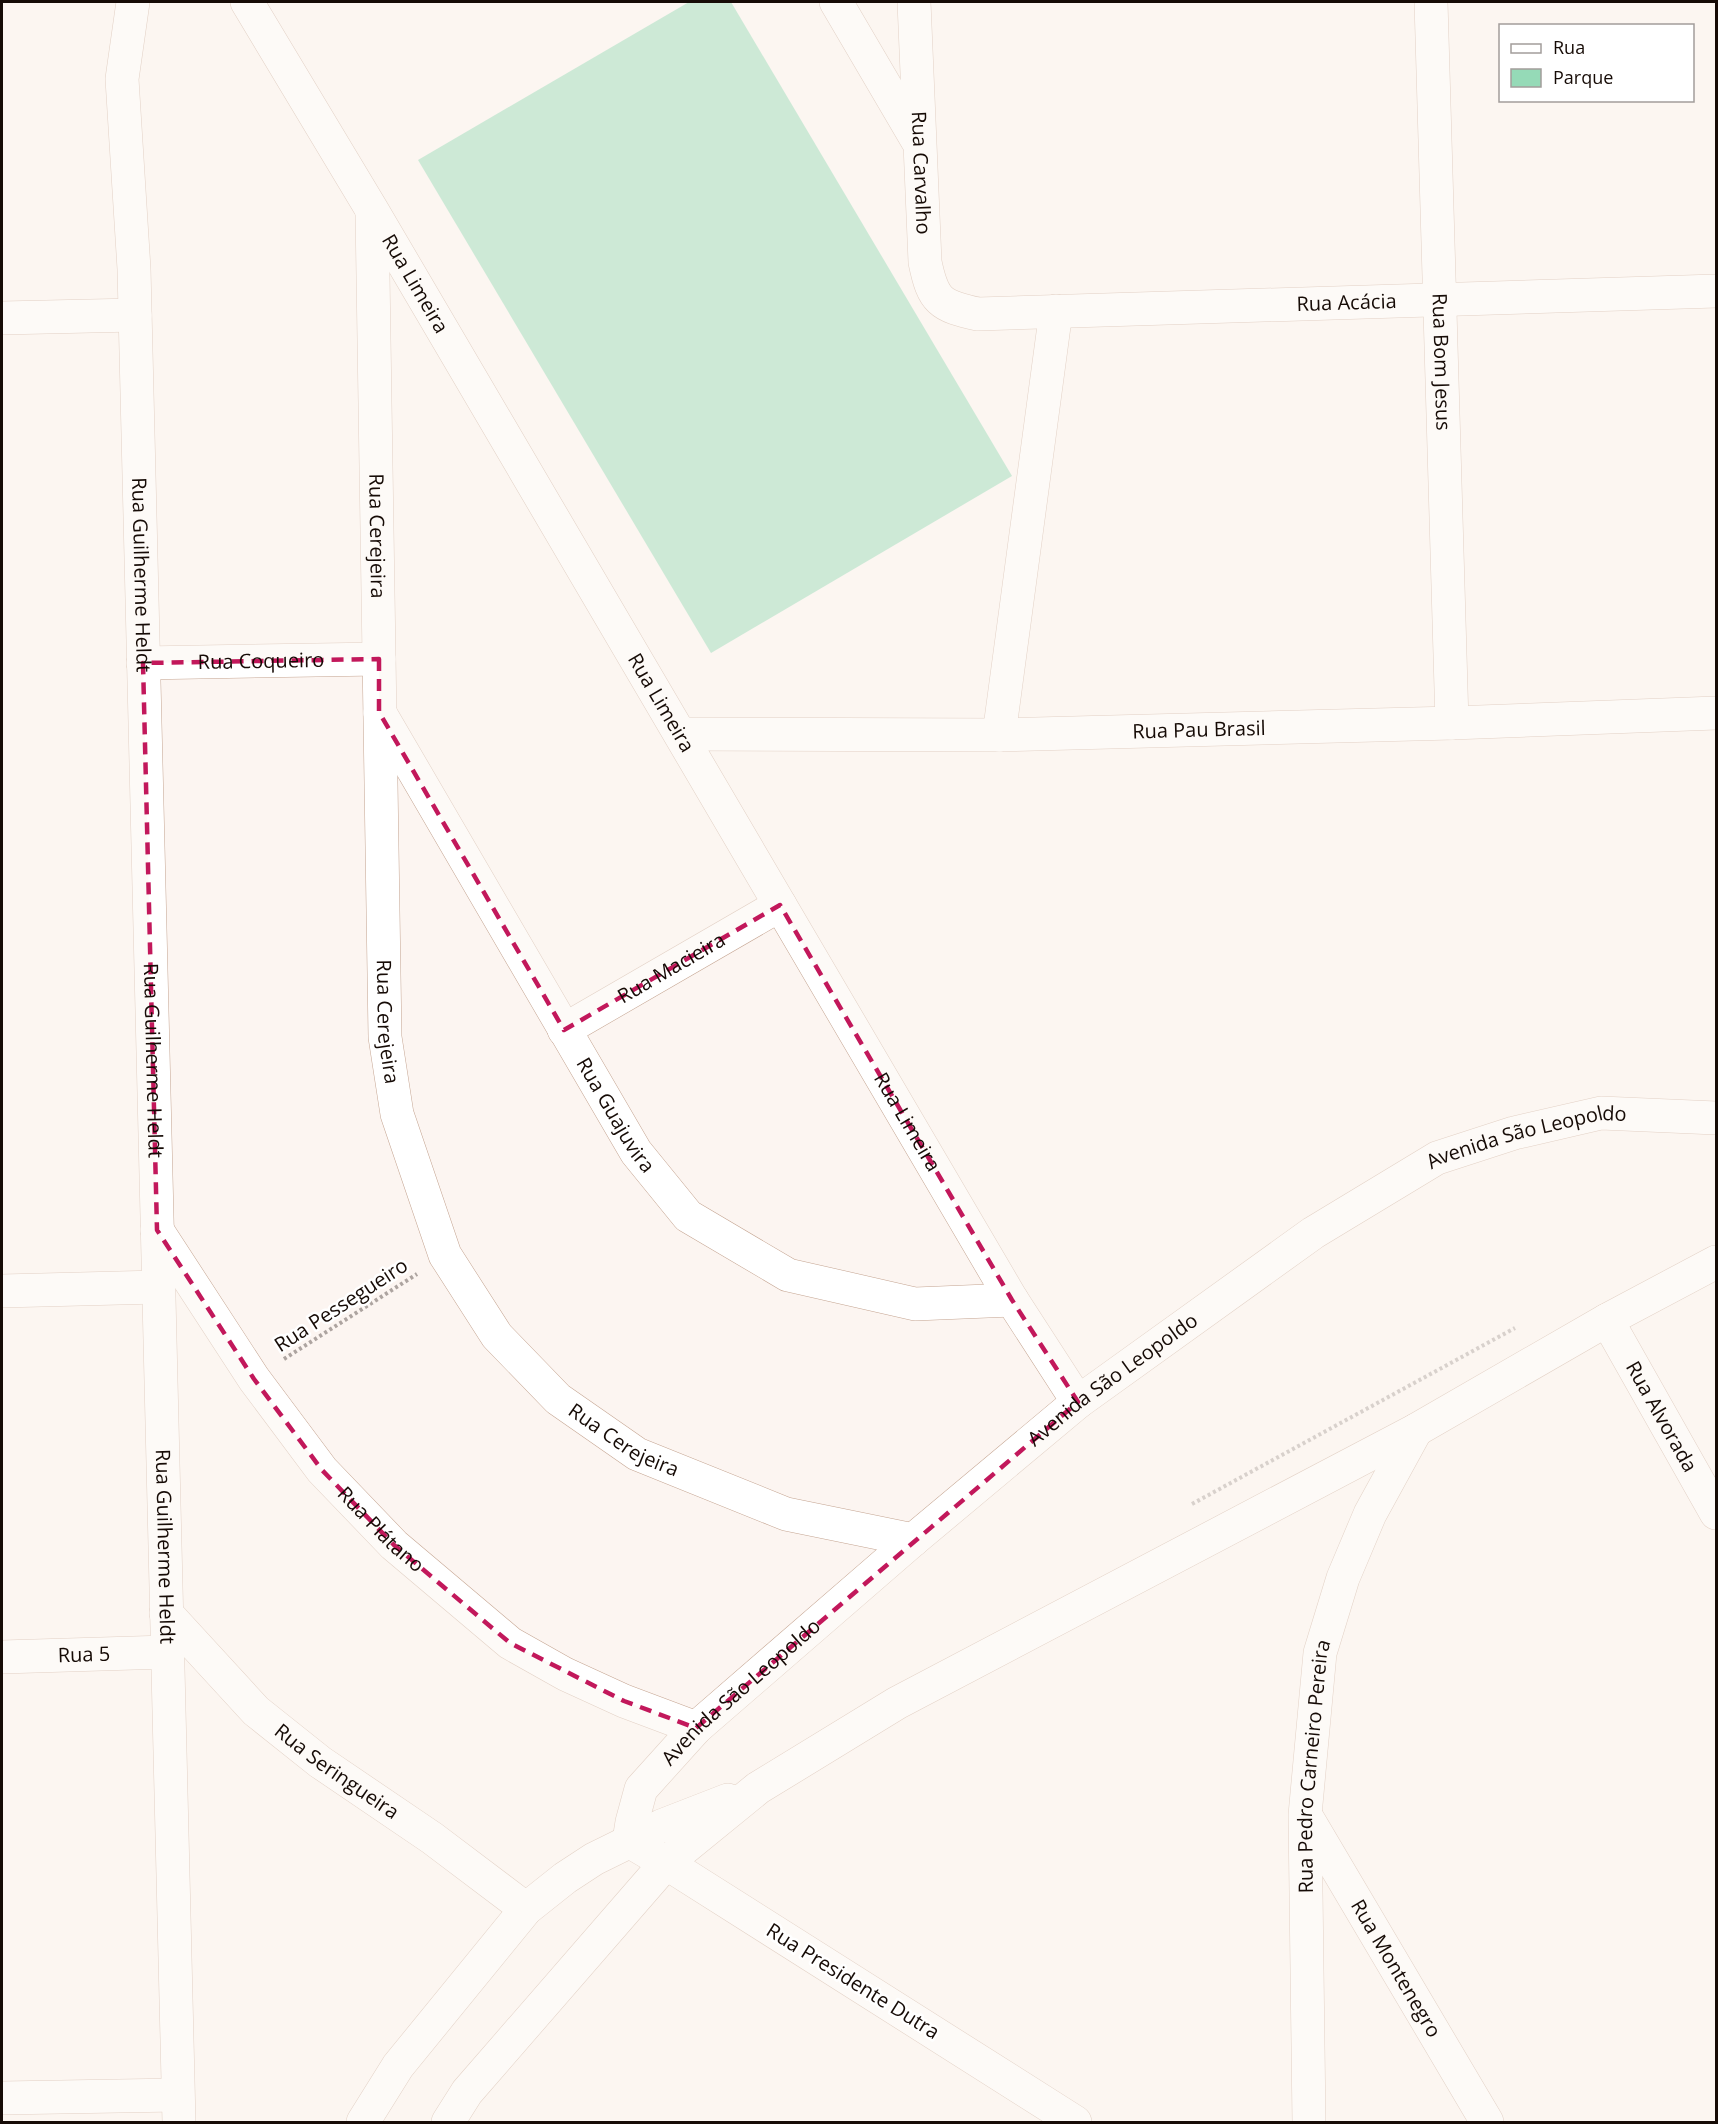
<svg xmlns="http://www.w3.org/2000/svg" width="1718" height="2124" font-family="'Open Sans',sans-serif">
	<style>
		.green { fill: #95dab7 }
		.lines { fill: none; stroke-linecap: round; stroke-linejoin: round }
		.minor-casing { stroke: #c5a592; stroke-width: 34 }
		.secondary-casing { stroke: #c5a592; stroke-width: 34 }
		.path { stroke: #ada4a0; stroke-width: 4; stroke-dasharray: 3 3; stroke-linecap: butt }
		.minor { stroke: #fff; stroke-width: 33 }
		.secondary { stroke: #fff; stroke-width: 33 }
		.marked { fill: none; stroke: #c2185b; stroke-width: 4.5; stroke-dasharray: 12 8; stroke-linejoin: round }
		.labels { text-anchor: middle; stroke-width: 5; stroke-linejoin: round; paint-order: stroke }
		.street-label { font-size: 20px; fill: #160b06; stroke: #fff }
	</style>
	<rect width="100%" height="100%" fill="#fcf5f1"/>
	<path class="green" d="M689 2H731L1012 476 711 653 418 160Z"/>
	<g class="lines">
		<defs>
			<g id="minor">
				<path id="s1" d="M133 2 122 79 134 269 179 2122"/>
				<path id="s2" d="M247 2 372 210 1012 1300 1078 1402"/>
				<path d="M836 2 917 140"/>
				<path id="s3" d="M914 2 925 262C933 301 940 306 978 314L1716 291"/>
				<path id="s4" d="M1431 2 1452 723"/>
				<path id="s5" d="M372 212 385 1037 397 1114 445 1255 497 1336 558 1399 637 1454 786 1514 913 1540"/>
				<path d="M2 318 135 315"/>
				<path id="s6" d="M143 663 379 659"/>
				<path id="s7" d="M380 713 636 1152 688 1216 788 1275 915 1304 1012 1300"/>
				<path id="s8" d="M681 734 999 735 1452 723 1716 713"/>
				<path d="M999 735 1056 311"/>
				<path id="s9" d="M564 1030 780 905"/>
				<path id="s10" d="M157 1230 254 1379 322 1470 394 1545 510 1643 565 1674 624 1701 696 1728"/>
				<path d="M2 1291 158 1287"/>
				<path id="s11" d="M1607 1320 1716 1513"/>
				<path id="s12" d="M166 1613 256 1711 320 1762 432 1838 526 1909"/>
				<path id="s13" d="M2 1657 167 1652"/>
				<path id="s14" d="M1306 1816 1487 2122"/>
				<path d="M2 2098 177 2095"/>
				<path id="s15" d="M1075 2122 666 1863 629 1841 632 1822 641 1789 696 1728 913 1540 1078 1402 1313 1233 1437 1158 1514 1133 1601 1113 1716 1118"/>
				<path id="s16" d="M1309 2122 1305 1815 1320 1653 1343 1578 1370 1514 1416 1430"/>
			</g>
			<path id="secondary" d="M363 2122 398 2066 526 1909 565 1878 594 1859 661 1826 728 1800
				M448 2122 467 2092 666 1863 758 1788 897 1703 1416 1430 1607 1320 1716 1262"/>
		</defs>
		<use href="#minor" class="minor-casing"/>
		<use href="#secondary" class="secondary-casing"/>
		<path class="path" d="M284 1359 417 1274
			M1192 1504 1515 1328"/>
		<use href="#minor" class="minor"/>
		<use href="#secondary" class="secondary"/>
	</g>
	<path d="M0 0H1718V2124H0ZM379 659V712L564 1030 780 905 1012 1300 1078 1402 696 1728 624 1701 510 1643 394 1545 322 1470 254 1379 157 1230 143 663Z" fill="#fcf5f1" fill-opacity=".55" fill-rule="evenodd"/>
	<path class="marked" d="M379 659V712L564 1030 780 905 1012 1300 1078 1402 696 1728 624 1701 510 1643 394 1545 322 1470 254 1379 157 1230 143 663Z"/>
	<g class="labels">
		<g class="street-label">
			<text dy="7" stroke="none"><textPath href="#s3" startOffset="171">Rua Carvalho</textPath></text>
			<text dy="7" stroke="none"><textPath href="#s2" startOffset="328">Rua Limeira</textPath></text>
			<text dy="7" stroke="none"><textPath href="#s3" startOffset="711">Rua Acácia</textPath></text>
			<text dy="7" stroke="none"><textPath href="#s4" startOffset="360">Rua Bom Jesus</textPath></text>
			<text dy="7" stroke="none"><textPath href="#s5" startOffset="324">Rua Cerejeira</textPath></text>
			<text dy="7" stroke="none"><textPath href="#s1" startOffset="574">Rua Guilherme Heldt</textPath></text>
			<text dy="7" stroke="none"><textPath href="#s6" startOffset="118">Rua Coqueiro</textPath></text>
			<text dy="7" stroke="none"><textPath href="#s2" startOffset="814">Rua Limeira</textPath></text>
			<text dy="7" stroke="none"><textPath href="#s8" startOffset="518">Rua Pau Brasil</textPath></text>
			<text dy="7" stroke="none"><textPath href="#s9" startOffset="124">Rua Macieira</textPath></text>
			<text dy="7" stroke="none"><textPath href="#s5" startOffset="810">Rua Cerejeira</textPath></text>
			<text dy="7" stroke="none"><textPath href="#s1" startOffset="1060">Rua Guilherme Heldt</textPath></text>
			<text dy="7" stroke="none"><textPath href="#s7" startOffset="466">Rua Guajuvira</textPath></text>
			<text dy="7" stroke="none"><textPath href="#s2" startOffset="1300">Rua Limeira</textPath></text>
			<text dy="7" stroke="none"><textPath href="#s15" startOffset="1692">Avenida São Leopoldo</textPath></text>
			<text transform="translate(341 1305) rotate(-33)" y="7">Rua Pessegueiro</text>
			<text dy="7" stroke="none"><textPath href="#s15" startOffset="1206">Avenida São Leopoldo</textPath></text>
			<text dy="7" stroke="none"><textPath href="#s11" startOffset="111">Rua Alvorada</textPath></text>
			<text dy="7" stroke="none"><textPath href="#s5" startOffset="1314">Rua Cerejeira</textPath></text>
			<text dy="7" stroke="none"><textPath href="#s10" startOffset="375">Rua Plátano</textPath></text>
			<text dy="7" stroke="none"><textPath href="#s1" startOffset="1546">Rua Guilherme Heldt</textPath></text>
			<text dy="7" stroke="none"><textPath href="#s13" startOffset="82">Rua 5</textPath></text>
			<text dy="7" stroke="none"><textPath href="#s15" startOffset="720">Avenida São Leopoldo</textPath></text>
			<text dy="7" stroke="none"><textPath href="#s16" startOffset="356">Rua Pedro Carneiro Pereira</textPath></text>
			<text dy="7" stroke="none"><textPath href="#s12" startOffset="234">Rua Seringueira</textPath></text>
			<text dy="7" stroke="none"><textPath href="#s14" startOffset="177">Rua Montenegro</textPath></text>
			<text transform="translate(853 1981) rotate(32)" y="7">Rua Presidente Dutra</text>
		</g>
	</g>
	<rect width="1718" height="2124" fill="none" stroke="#160b06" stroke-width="6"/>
	<rect x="1499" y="24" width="195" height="78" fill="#ffffff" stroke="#a29d9b" stroke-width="1.5"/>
	<rect x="1511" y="44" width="30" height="9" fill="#ffffff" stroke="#a29d9b" stroke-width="1.5"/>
	<text x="1553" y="54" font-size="18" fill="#160b06">Rua</text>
	<rect x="1511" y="69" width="30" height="18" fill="#95dab7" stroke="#a29d9b" stroke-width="1.5"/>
	<text x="1553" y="84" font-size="18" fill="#160b06">Parque</text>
</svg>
